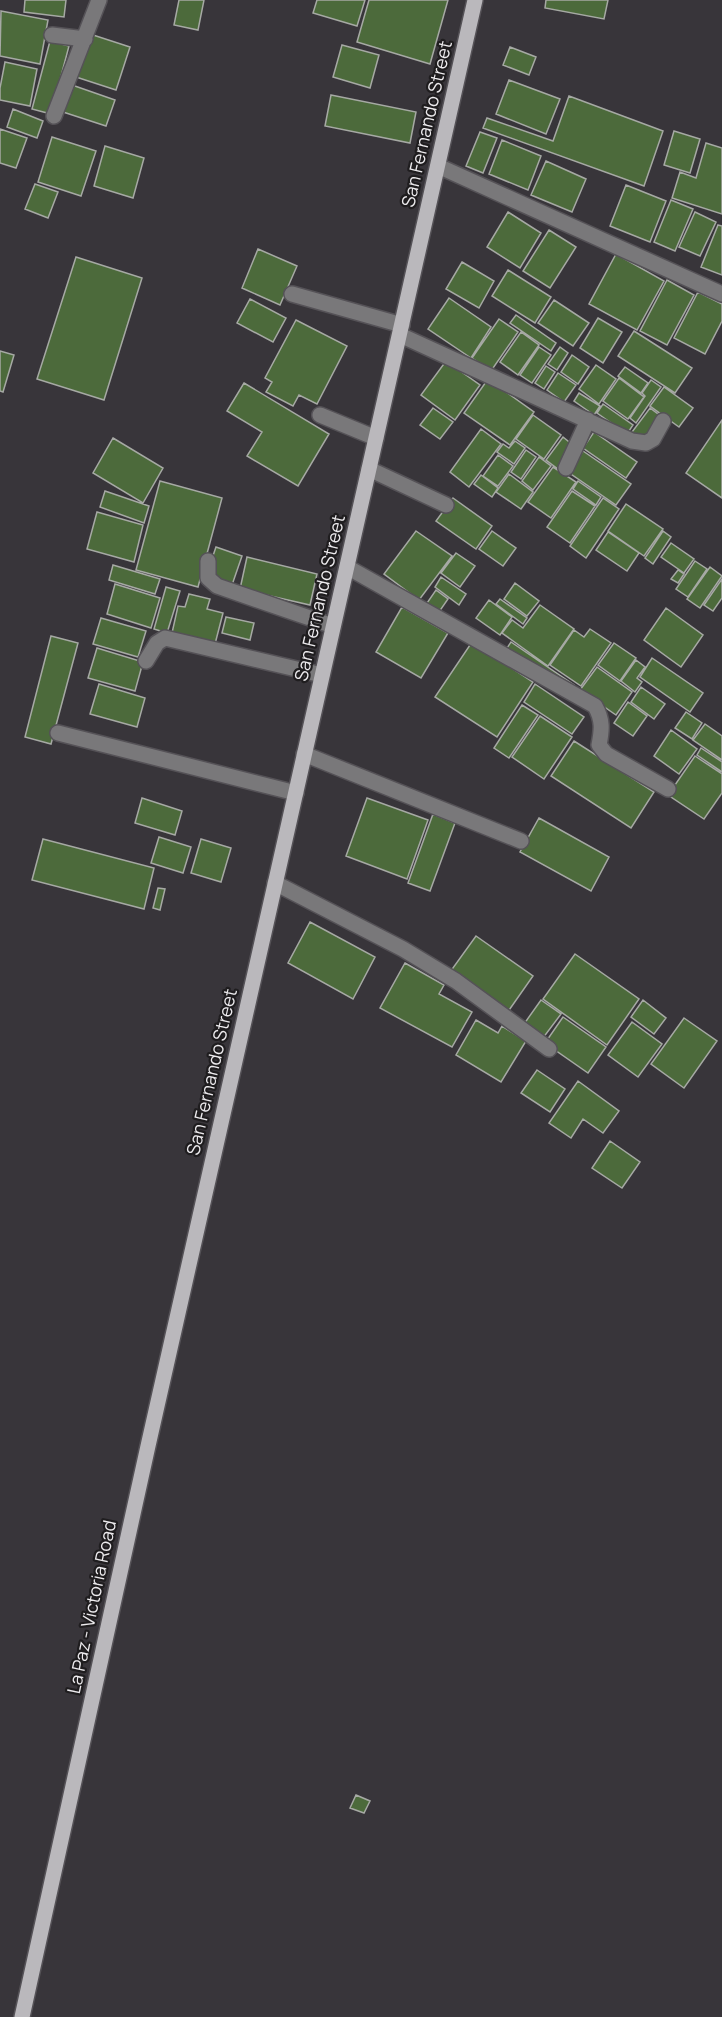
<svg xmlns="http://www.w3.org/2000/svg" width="722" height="2017" font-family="Manrope,sans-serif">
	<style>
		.building { fill: #4c6a3b; stroke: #a6a9a4; stroke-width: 1.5 }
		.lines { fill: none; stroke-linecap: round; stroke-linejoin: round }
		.minor-casing { stroke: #555257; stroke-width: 18 }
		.major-casing { stroke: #555257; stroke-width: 18 }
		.minor { stroke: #79787a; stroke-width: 15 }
		.major { stroke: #bab8bc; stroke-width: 15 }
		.labels { text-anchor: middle; stroke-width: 4.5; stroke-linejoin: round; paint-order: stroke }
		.street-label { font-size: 18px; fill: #edebee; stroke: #1f1d1f }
	</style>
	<rect width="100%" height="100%" fill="#38353a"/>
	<path class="building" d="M25 0H66L64 17 24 12Z
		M179 0H204L198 30 174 25Z
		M317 0H365L357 26 313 13Z
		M369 0H448L430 64 357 42Z
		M546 0H608L604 19 545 8Z
		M1 11 48 20 40 64 0 56Z
		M90 34 130 47 116 90 76 77Z
		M50 41 69 46 51 114 32 109Z
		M342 45 379 55 370 88 333 77Z
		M510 47 536 57 529 75 503 65Z
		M5 62 37 69 30 106 0 100V88Z
		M509 80 560 99 546 134 496 114Z
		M72 85 115 100 106 126 63 112Z
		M331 95 416 112 410 143 325 126Z
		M569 96 663 131 644 186 483 128 487 118 553 141Z
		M13 109 43 121 37 138 7 127Z
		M0 129 27 138 16 168 0 163Z
		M674 131 700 139 690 173 664 165Z
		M480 132 497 138 483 173 466 166Z
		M52 137 96 151 81 196 38 182Z
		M502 140 541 156 528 190 489 174Z
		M706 143 722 148V214L672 198 680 172 696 178Z
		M105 146 144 158 133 198 94 186Z
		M546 161 586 179 572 212 531 195Z
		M35 184 58 192 48 218 25 209Z
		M626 185 666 201 650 242 610 226Z
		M671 200 693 209 675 251 654 242Z
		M508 212 541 233 520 268 487 247Z
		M695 212 716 222 700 256 679 247Z
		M718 225 722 226V275L701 267Z
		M549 230 576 247 550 288 523 271Z
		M258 249 297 266 280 305 242 288Z
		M616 254 664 281 637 330 589 304Z
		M76 257 142 278 104 400 37 379Z
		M462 262 494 281 479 308 446 289Z
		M508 270 551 297 535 323 492 296Z
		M667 280 694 295 667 345 640 331Z
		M698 292 722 304V321L705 354 674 338Z
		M449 298 491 327 471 358 428 329Z
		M250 299 286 318 273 342 237 323Z
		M554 300 589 323 573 346 538 323Z
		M516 315 556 343 551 351 510 323Z
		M598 318 622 332 603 363 580 348Z
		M499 319 518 332 491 371 472 358Z
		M296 320 347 346 317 404 299 395 293 406 266 392 272 382 265 378Z
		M634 331 692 368 675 393 618 356Z
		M521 332 539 345 518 375 500 362Z
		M539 347 551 355 532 383 520 375Z
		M560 347 568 353 557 370 548 364Z
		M0 351 14 355 3 392 0 391Z
		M572 355 589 367 578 384 561 372Z
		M446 361 480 385 455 420 421 395Z
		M596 365 616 379 599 404 579 389Z
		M546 366 555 372 544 389 535 383Z
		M625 367 648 383 641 393 618 376Z
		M558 373 576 385 564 402 547 390Z
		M619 378 644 397 628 419 603 401Z
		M488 379 534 412 510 445 464 413Z
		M651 380 661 387 636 423 630 418 645 396 642 393Z
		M244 383 329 434 298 486 247 456 262 432 227 411Z
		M664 387 693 408 679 427 650 406Z
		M579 393 600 406 594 415 574 401Z
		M603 404 633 425 627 434 597 413Z
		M433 408 453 422 440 439 420 425Z
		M650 408 662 417 645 441 632 432Z
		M533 415 561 435 544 459 516 439Z
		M722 420V498L686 473Z
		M481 429 501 444 469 487 450 472Z
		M594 432 637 462 626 478 583 448Z
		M563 437 574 446 558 469 546 460Z
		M113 438 163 468 143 503 93 473Z
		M515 441 525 448 514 464 497 452 503 444 509 448Z
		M526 450 536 457 521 479 511 472Z
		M583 451 631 484 616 505 568 472Z
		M498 455 513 466 498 486 483 476Z
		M539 457 551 466 533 490 522 481Z
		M553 467 576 482 551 518 528 502Z
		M509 474 533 492 521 509 496 492Z
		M481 475 498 488 492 497 474 484Z
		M160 481 222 498 198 587 136 570Z
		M578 481 601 497 596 505 573 489Z
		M105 491 149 506 144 523 100 507Z
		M572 491 595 506 570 543 547 527Z
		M453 498 492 526 476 549 436 521Z
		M603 498 619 509 586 558 570 546Z
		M626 504 663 529 644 556 608 531Z
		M97 512 143 525 134 562 87 549Z
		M416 531 452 556 419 600 384 574Z
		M492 531 516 548 503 566 479 549Z
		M663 531 671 537 653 564 645 558Z
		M608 532 639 553 627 571 596 550Z
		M671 543 694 559 684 573 661 557Z
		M216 547 242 556 232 585 206 576Z
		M456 553 475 566 460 587 441 573Z
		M247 557 317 574 310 605 240 589Z
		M695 561 707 569 688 597 676 589Z
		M113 565 160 579 155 594 109 580Z
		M710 567 722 576 700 608 687 599Z
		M678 570 684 574 678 583 671 579Z
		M441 577 466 594 459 605 435 587Z
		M722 579V598L713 611 704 605Z
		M515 583 539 601 527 616 504 599Z
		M115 584 160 598 151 628 107 614Z
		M166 587 180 591 167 633 154 629Z
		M436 590 448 599 439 612 427 603Z
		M189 594 210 599 207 609 223 613 215 644 172 633 178 606 185 607Z
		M500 599 527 618 523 624 496 604Z
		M489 600 512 617 500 635 476 618Z
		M540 605 574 629 548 666 502 633 512 620 523 628Z
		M402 607 448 633 421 678 376 652Z
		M666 608 703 635 681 667 644 640Z
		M226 617 254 623 250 640 222 633Z
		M101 618 146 631 138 657 93 644Z
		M590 629 611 643 581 686 550 665 574 630 584 637Z
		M51 636 78 643 51 744 25 737Z
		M472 642 533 682 497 737 435 697Z
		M511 642 574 685 569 691 507 648Z
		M614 643 636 658 620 681 598 665Z
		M97 648 143 662 135 691 88 678Z
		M652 658 703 693 690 712 640 677Z
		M636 660 645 667 637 678 642 682 635 692 621 681Z
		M597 667 632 692 616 715 580 690Z
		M99 684 145 698 137 727 90 714Z
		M535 684 584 717 572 734 524 702Z
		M641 687 665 704 654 719 631 702Z
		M628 702 647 716 633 736 614 723Z
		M522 705 538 715 509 758 494 748Z
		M686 712 702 723 692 739 675 728Z
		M540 716 572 737 544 779 512 757Z
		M705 724 722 736V760L693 740Z
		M671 730 697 749 679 774 654 756Z
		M574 741 654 792 631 828 551 776Z
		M701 748 722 762V772L697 755Z
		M695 756 722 774V793L704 819 668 795Z
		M142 798 182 811 175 835 135 823Z
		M367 798 428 820 407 879 346 856Z
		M433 814 455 823 430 891 408 883Z
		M539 818 609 857 591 891 520 852Z
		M159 837 191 847 183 873 151 863Z
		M43 839 154 868 144 909 32 880Z
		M201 839 231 848 221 882 191 873Z
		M158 888 165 889 160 910 153 908Z
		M310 922 375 957 353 999 288 963Z
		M476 936 533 976 507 1013 450 972Z
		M575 954 639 999 607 1045 543 999Z
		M405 963 444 985 439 994 472 1012 452 1047 380 1008Z
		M541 1000 561 1014 543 1038 524 1024Z
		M643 1000 666 1018 654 1034 631 1017Z
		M563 1017 606 1047 588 1073 545 1043Z
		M684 1018 717 1041 684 1088 651 1064Z
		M476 1020 498 1033 502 1026 526 1041 501 1082 456 1055Z
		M632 1022 662 1044 638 1077 608 1055Z
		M537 1070 565 1089 550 1112 521 1093Z
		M578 1081 619 1111 603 1133 583 1119 571 1138 549 1123Z
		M610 1141 640 1162 622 1188 592 1168Z
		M356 1795 370 1801 364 1813 350 1808Z"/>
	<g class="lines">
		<defs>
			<path id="minor" d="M52 35 85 39
				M54 116 99 0
				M438 166 722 294
				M292 294 402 325
				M400 335 632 441 646 443 653 439 663 421
				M320 415 376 438
				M566 468 588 420
				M369 469 446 505
				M208 561V578L217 586 333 626
				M347 567 595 706C603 720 602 730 599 745L606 754 668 789
				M146 661 157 643 165 638 322 675
				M58 733 296 793
				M304 754 521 841
				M275 883 403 949 456 981 549 1049"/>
			<path id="major" d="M22 2017 148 1446 475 0"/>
		</defs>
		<use href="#minor" class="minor-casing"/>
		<use href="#major" class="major-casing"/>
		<use href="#minor" class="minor"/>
		<use href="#major" class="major"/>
	</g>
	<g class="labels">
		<g class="street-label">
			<text transform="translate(427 124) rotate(-77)" y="6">San Fernando Street</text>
			<text transform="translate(320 598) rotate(-77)" y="6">San Fernando Street</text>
			<text transform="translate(212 1072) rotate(-77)" y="6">San Fernando Street</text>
			<text transform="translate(92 1607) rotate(-78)" y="6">La Paz - Victoria Road</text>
		</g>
	</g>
</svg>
